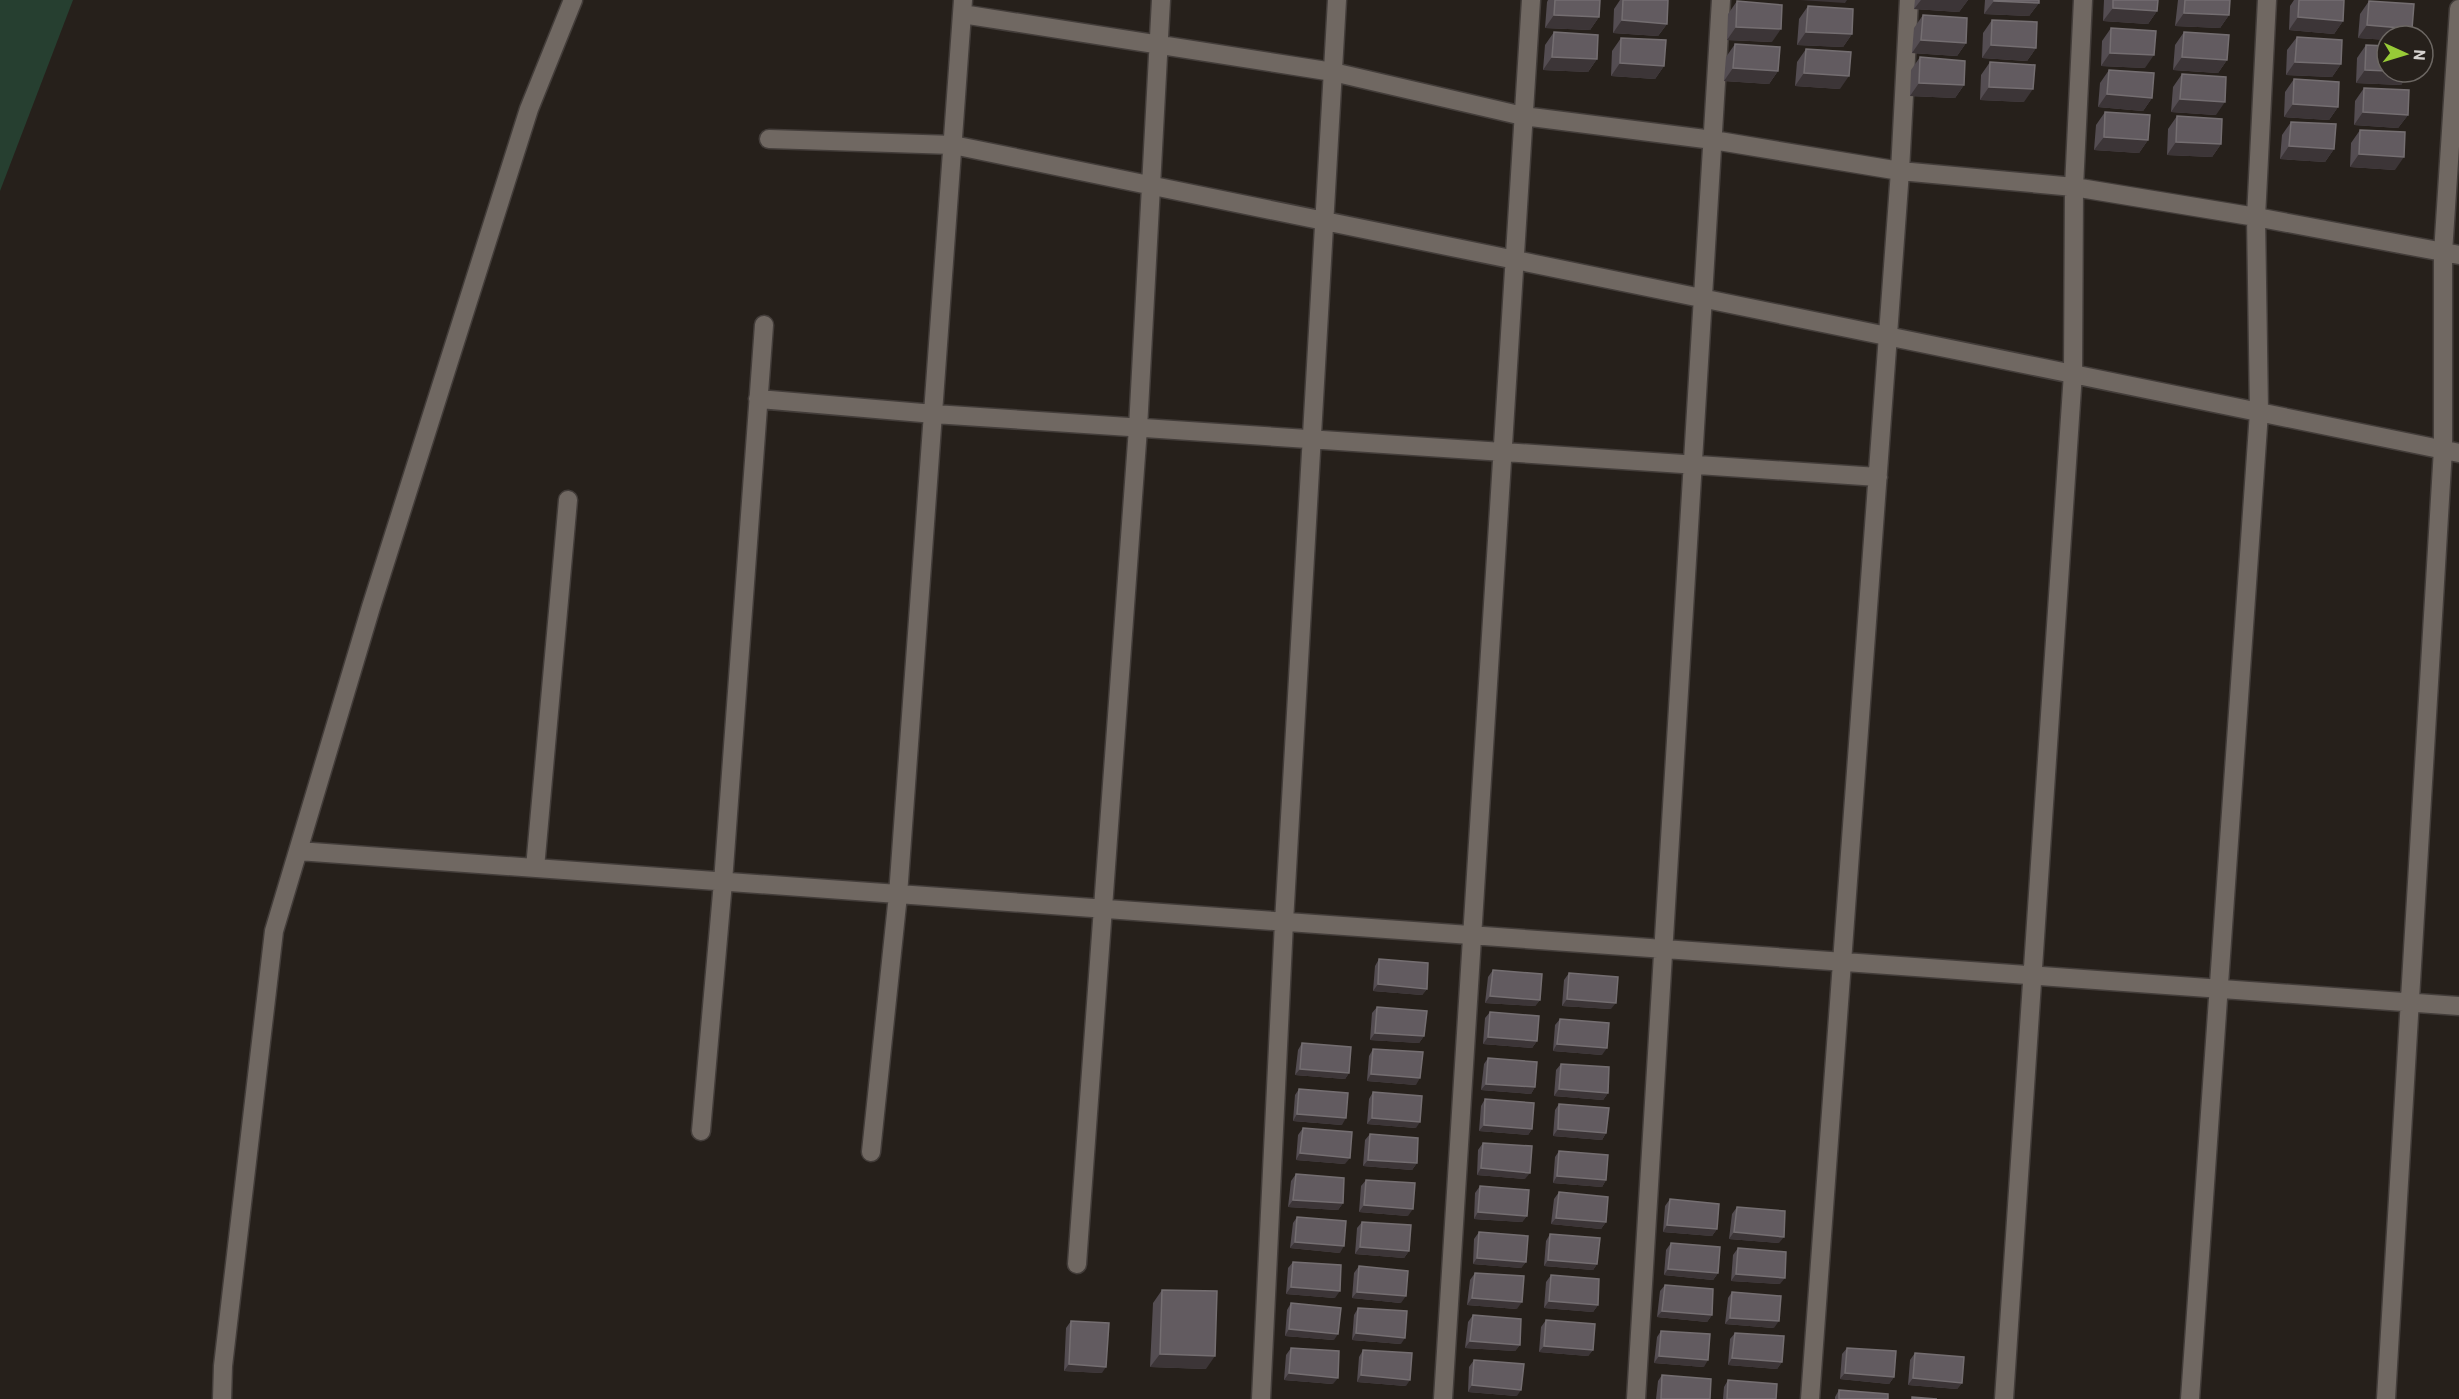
<svg xmlns="http://www.w3.org/2000/svg" width="2459" height="1399" font-family="Barlow,sans-serif">
	<style>
		.green { fill: #263f30 }
		.lines { fill: none; stroke-linecap: round; stroke-linejoin: round }
		.street-casing { stroke: #433d3a; stroke-width: 21 }
		.street { stroke: #706862; stroke-width: 18 }
		.wall { fill: #544d52 }
		.shaded-wall { fill: #3c3537 }
		.building { fill: #625b60; stroke: #746e71; stroke-width: 1.5 }
	</style>
	<rect width="100%" height="100%" fill="#26201b"/>
	<path class="green" d="M0 0H73L0 191Z"/>
	<g class="lines">
		<defs>
			<path id="street" d="M962 14 1333 72 1523 116 1713 140 1900 171 2074 187 2256 217 2459 255
				M769 139 953 145 2459 453
				M758 399 934 414 1878 477
				M298 851 2459 1006
				M535 868 568 500
				M701 1131 723 882 764 325
				M871 1152 898 895 963 0
				M1077 1264 1138 428 1161 0
				M222 1399 223 1366 274 931 371 607 529 109 573 0
				M1261 1399 1284 922 1337 0
				M1443 1399 1531 0
				M1636 1399 1721 0
				M1810 1399 1900 171 1909 0
				M2004 1399 2073 373 2074 187 2083 0
				M2190 1399 2259 412 2256 217 2267 0
				M2386 1399 2443 449V253L2459 9"/>
		</defs>
		<use href="#street" class="street-casing"/>
		<use href="#street" class="street"/>
	</g>
	<path class="wall" d="M1548 0H1600L1599 17 1590 30 1545 28 1547 2Z
		M1620 0H1668L1667 24 1658 36 1613 33 1614 9Z
		M1915 0H1968L1959 12 1914 9Z
		M1985 0H2039V3L2029 16 1984 14Z
		M2104 0H2158L2157 11 2148 24 2103 21Z
		M2178 0H2230L2229 15 2220 28 2175 26Z
		M2294 0H2344L2343 21 2334 34 2289 30 2290 6Z
		M1737 1 1772 42 1727 40 1728 14Z
		M2369 1 2412 29 2407 36H2387V40L2358 38 2360 14Z
		M1808 6 1852 34 1843 47 1797 45 1799 19Z
		M1923 15 1966 43 1957 56 1912 53 1914 28Z
		M1992 20 2036 48 2027 61 1982 58 1983 33Z
		M2111 28 2145 68 2101 66 2102 41Z
		M1554 32 1597 59 1588 72 1543 70 1545 45Z
		M2184 32 2227 60 2218 73 2173 70 2175 45Z
		M2297 37 2341 64 2332 77 2286 75 2287 50Z
		M1621 38 1664 66 1655 79 1611 76 1612 51Z
		M1735 44 1778 71 1769 84 1724 81 1726 57Z
		M2366 45 2410 72 2401 85 2356 83 2357 58Z
		M1806 49 1840 89 1795 86 1797 62Z
		M1920 57 1964 85 1955 98 1910 96 1911 70Z
		M1990 62 2024 102 1980 100 1981 75Z
		M2109 70 2152 98 2143 111 2098 107 2100 83Z
		M2182 74 2216 115 2171 112 2173 87Z
		M2294 79 2338 107 2329 120 2284 117 2285 92Z
		M2364 88 2408 115 2398 128 2354 125 2355 101Z
		M2105 112 2148 140 2139 153 2094 150 2096 125Z
		M2177 116 2221 144 2212 157 2167 155 2168 129Z
		M2291 122 2334 149 2325 162 2280 159 2282 135Z
		M2360 130 2395 170 2350 167 2351 143Z
		M1379 959 1427 989 1422 995 1373 991 1375 966Z
		M1493 970 1540 1000 1535 1006 1485 1003 1488 977Z
		M1569 973 1611 1009 1562 1006 1564 980Z
		M1377 1007 1424 1036 1419 1043 1370 1040 1372 1013Z
		M1490 1012 1537 1041 1532 1048 1483 1044 1485 1018Z
		M1560 1019 1602 1055 1553 1051 1555 1025Z
		M1302 1043 1349 1073 1345 1079 1295 1075 1298 1050Z
		M1373 1049 1416 1085 1367 1081 1369 1056Z
		M1488 1058 1535 1087 1531 1094 1481 1090 1484 1064Z
		M1561 1064 1608 1093 1603 1100 1554 1096 1556 1070Z
		M1299 1089 1342 1125 1293 1121 1295 1095Z
		M1373 1092 1416 1128 1367 1124 1369 1099Z
		M1485 1099 1532 1129 1528 1135 1479 1131 1481 1106Z
		M1559 1104 1606 1133 1602 1140 1553 1136 1555 1110Z
		M1303 1128 1345 1164 1296 1160 1298 1135Z
		M1370 1134 1417 1163 1412 1170 1363 1166 1365 1140Z
		M1483 1143 1525 1179 1477 1175 1478 1150Z
		M1559 1151 1606 1180 1602 1187 1553 1183 1555 1157Z
		M1296 1174 1343 1203 1338 1210 1288 1207 1291 1181Z
		M1366 1180 1408 1216 1359 1212 1361 1186Z
		M1480 1186 1527 1216 1522 1222 1474 1219 1475 1193Z
		M1559 1192 1606 1222 1601 1229 1551 1224 1554 1199Z
		M1670 1199 1717 1229 1712 1236 1663 1232 1665 1206Z
		M1737 1207 1779 1243 1729 1239 1732 1214Z
		M1297 1217 1340 1253 1290 1248 1293 1223Z
		M1362 1222 1409 1251 1404 1258 1355 1254 1357 1228Z
		M1479 1232 1526 1262 1521 1268 1473 1264 1474 1239Z
		M1550 1234 1597 1264 1593 1270 1544 1266 1546 1241Z
		M1671 1243 1718 1273 1713 1280 1664 1275 1666 1250Z
		M1738 1248 1780 1284 1731 1281 1733 1255Z
		M1293 1262 1335 1298 1286 1294 1288 1268Z
		M1359 1266 1401 1303 1352 1298 1354 1273Z
		M1475 1273 1517 1309 1467 1305 1470 1280Z
		M1551 1275 1598 1305 1593 1312 1544 1308 1546 1282Z
		M1665 1285 1712 1315 1707 1322 1657 1317 1660 1291Z
		M1162 1290 1206 1369 1150 1367 1153 1303Z
		M1732 1292 1774 1328 1725 1324 1728 1298Z
		M1291 1303 1334 1340 1285 1336 1287 1310Z
		M1358 1308 1401 1344 1352 1340 1354 1315Z
		M1473 1315 1520 1345 1515 1351 1465 1348 1468 1322Z
		M1546 1320 1593 1350 1588 1356 1539 1352 1541 1327Z
		M1071 1321 1102 1373 1064 1371 1066 1328Z
		M1661 1331 1704 1367 1654 1363 1657 1337Z
		M1735 1333 1782 1362 1777 1369 1728 1365 1730 1339Z
		M1291 1348 1333 1384 1284 1380 1286 1355Z
		M1847 1348 1894 1377 1889 1384 1840 1379 1842 1354Z
		M1363 1350 1406 1386 1357 1382 1359 1357Z
		M1915 1353 1962 1383 1957 1389 1908 1385 1910 1360Z
		M1474 1360 1517 1396 1468 1392 1469 1367Z
		M1662 1375 1710 1399H1656L1658 1381Z
		M1728 1380 1776 1399H1723L1724 1387Z
		M1839 1390 1888 1399H1835V1397Z"/>
	<path class="shaded-wall" d="M1800 0H1847L1845 3Z
		M1921 0H1968L1959 12 1914 9Z
		M1994 1 2039 3 2029 16 1984 14Z
		M2113 8 2157 11 2148 24 2103 21Z
		M2184 13 2229 15 2220 28 2175 26Z
		M1554 15 1599 17 1590 30 1545 28Z
		M2298 17 2343 21 2334 34 2289 30Z
		M1622 20 1667 24 1658 36 1613 33Z
		M2367 25 2412 29 2407 36H2387V40L2358 38Z
		M1736 27 1781 29 1772 42 1727 40Z
		M1806 32 1852 34 1843 47 1797 45Z
		M1921 40 1966 43 1957 56 1912 53Z
		M1991 45 2036 48 2027 61 1982 58Z
		M2110 53 2154 55 2145 68 2101 66Z
		M1552 57 1597 59 1588 72 1543 70Z
		M2182 57 2227 60 2218 73 2173 70Z
		M2295 62 2341 64 2332 77 2286 75Z
		M1620 63 1664 66 1655 79 1611 76Z
		M1733 68 1778 71 1769 84 1724 81Z
		M2365 70 2387 71V72H2410L2401 85 2356 83Z
		M1804 73 1849 76 1840 89 1795 86Z
		M1919 83 1964 85 1955 98 1910 96Z
		M1989 87 2033 89 2024 102 1980 100Z
		M2107 94 2152 98 2143 111 2098 107Z
		M2180 99 2225 102 2216 115 2171 112Z
		M2293 104 2338 107 2329 120 2284 117Z
		M2363 112 2408 115 2398 128 2354 125Z
		M2104 137 2148 140 2139 153 2094 150Z
		M2176 142 2221 144 2212 157 2167 155Z
		M2289 146 2334 149 2325 162 2280 159Z
		M2359 154 2404 157 2395 170 2350 167Z
		M1378 984 1427 989 1422 995 1373 991Z
		M1490 996 1540 1000 1535 1006 1485 1003Z
		M1567 999 1616 1003 1611 1009 1562 1006Z
		M1375 1033 1424 1036 1419 1043 1370 1040Z
		M1488 1037 1537 1041 1532 1048 1483 1044Z
		M1557 1044 1607 1048 1602 1055 1553 1051Z
		M1300 1069 1349 1073 1345 1079 1295 1075Z
		M1371 1074 1420 1078 1416 1085 1367 1081Z
		M1486 1084 1535 1087 1531 1094 1481 1090Z
		M1559 1089 1608 1093 1603 1100 1554 1096Z
		M1297 1114 1346 1118 1342 1125 1293 1121Z
		M1372 1118 1420 1122 1416 1128 1367 1124Z
		M1484 1125 1532 1129 1528 1135 1479 1131Z
		M1558 1129 1606 1133 1602 1140 1553 1136Z
		M1300 1153 1350 1158 1345 1164 1296 1160Z
		M1368 1160 1417 1163 1412 1170 1363 1166Z
		M1481 1168 1530 1173 1525 1179 1477 1175Z
		M1557 1176 1606 1180 1602 1187 1553 1183Z
		M1293 1200 1343 1203 1338 1210 1288 1207Z
		M1364 1205 1413 1209 1408 1216 1359 1212Z
		M1478 1212 1527 1216 1522 1222 1474 1219Z
		M1556 1218 1606 1222 1601 1229 1551 1224Z
		M1667 1225 1717 1229 1712 1236 1663 1232Z
		M1734 1232 1784 1237 1779 1243 1729 1239Z
		M1295 1242 1344 1246 1340 1253 1290 1248Z
		M1360 1247 1409 1251 1404 1258 1355 1254Z
		M1477 1258 1526 1262 1521 1268 1473 1264Z
		M1548 1260 1597 1264 1593 1270 1544 1266Z
		M1668 1269 1718 1273 1713 1280 1664 1275Z
		M1736 1274 1785 1278 1780 1284 1731 1281Z
		M1291 1287 1340 1291 1335 1298 1286 1294Z
		M1357 1292 1406 1296 1401 1303 1352 1298Z
		M1472 1298 1522 1302 1517 1309 1467 1305Z
		M1549 1301 1598 1305 1593 1312 1544 1308Z
		M1662 1311 1712 1315 1707 1322 1657 1317Z
		M1730 1318 1779 1321 1774 1328 1725 1324Z
		M1289 1329 1338 1334 1334 1340 1285 1336Z
		M1356 1333 1405 1338 1401 1344 1352 1340Z
		M1470 1341 1520 1345 1515 1351 1465 1348Z
		M1544 1346 1593 1350 1588 1356 1539 1352Z
		M1160 1354 1215 1356 1206 1369 1150 1367Z
		M1659 1356 1708 1360 1704 1367 1654 1363Z
		M1732 1358 1782 1362 1777 1369 1728 1365Z
		M1069 1364 1106 1367 1102 1373 1064 1371Z
		M1289 1373 1338 1378 1333 1384 1284 1380Z
		M1845 1373 1894 1377 1889 1384 1840 1379Z
		M1361 1375 1410 1380 1406 1386 1357 1382Z
		M1913 1378 1962 1383 1957 1389 1908 1385Z
		M1472 1385 1521 1390 1517 1396 1468 1392Z"/>
	<path class="building" d="M1555 0H1600L1599 17 1554 15Z
		M1623 0H1668L1667 24 1622 20Z
		M1994 0H2039V3L1994 1Z
		M2113 0H2158L2157 11 2113 8Z
		M2185 0H2230L2229 15 2184 13Z
		M2299 0H2344L2343 21 2298 17Z
		M1737 1 1782 5 1781 29 1736 27Z
		M2369 1 2414 4 2412 29 2367 25Z
		M1808 6 1853 9 1852 34 1806 32Z
		M1923 15 1967 18 1966 43 1921 40Z
		M1992 20 2037 22 2036 48 1991 45Z
		M2111 28 2156 31 2154 55 2110 53Z
		M1554 32 1598 35 1597 59 1552 57Z
		M2184 32 2229 35 2227 60 2182 57Z
		M2297 37 2342 40 2341 64 2295 62Z
		M1621 38 1666 40 1664 66 1620 63Z
		M1735 44 1780 47 1778 71 1733 68Z
		M2366 45 2387 46V71L2365 70Z
		M1806 49 1851 52 1849 76 1804 73Z
		M1920 57 1965 61 1964 85 1919 83Z
		M1990 62 2035 65 2033 89 1989 87Z
		M2109 70 2154 73 2152 98 2107 94Z
		M2182 74 2226 77 2225 102 2180 99Z
		M2294 79 2339 82 2338 107 2293 104Z
		M2364 88 2409 90 2408 115 2363 112Z
		M2105 112 2150 115 2148 140 2104 137Z
		M2177 116 2222 119 2221 144 2176 142Z
		M2291 122 2336 124 2334 149 2289 146Z
		M2360 130 2405 132 2404 157 2359 154Z
		M1379 959 1428 963 1427 989 1378 984Z
		M1493 970 1542 974 1540 1000 1490 996Z
		M1569 973 1618 977 1616 1003 1567 999Z
		M1377 1007 1427 1011 1424 1036 1375 1033Z
		M1490 1012 1539 1016 1537 1041 1488 1037Z
		M1560 1019 1609 1023 1607 1048 1557 1044Z
		M1302 1043 1351 1047 1349 1073 1300 1069Z
		M1373 1049 1423 1052 1420 1078 1371 1074Z
		M1488 1058 1537 1062 1535 1087 1486 1084Z
		M1561 1064 1609 1067 1608 1093 1559 1089Z
		M1299 1089 1348 1093 1346 1118 1297 1114Z
		M1373 1092 1422 1096 1420 1122 1372 1118Z
		M1485 1099 1534 1103 1532 1129 1484 1125Z
		M1559 1104 1609 1108 1606 1133 1558 1129Z
		M1303 1128 1352 1132 1350 1158 1300 1153Z
		M1370 1134 1418 1138 1417 1163 1368 1160Z
		M1483 1143 1532 1146 1530 1173 1481 1168Z
		M1559 1151 1608 1155 1606 1180 1557 1176Z
		M1296 1174 1344 1178 1343 1203 1293 1200Z
		M1366 1180 1415 1183 1413 1209 1364 1205Z
		M1480 1186 1529 1190 1527 1216 1478 1212Z
		M1559 1192 1608 1197 1606 1222 1556 1218Z
		M1670 1199 1719 1204 1717 1229 1667 1225Z
		M1737 1207 1785 1211 1784 1237 1734 1232Z
		M1297 1217 1346 1221 1344 1246 1295 1242Z
		M1362 1222 1411 1225 1409 1251 1360 1247Z
		M1479 1232 1528 1236 1526 1262 1477 1258Z
		M1550 1234 1600 1238 1597 1264 1548 1260Z
		M1671 1243 1720 1247 1718 1273 1668 1269Z
		M1738 1248 1786 1252 1785 1278 1736 1274Z
		M1293 1262 1341 1265 1340 1291 1291 1287Z
		M1359 1266 1408 1271 1406 1296 1357 1292Z
		M1475 1273 1524 1276 1522 1302 1472 1298Z
		M1551 1275 1599 1279 1598 1305 1549 1301Z
		M1665 1285 1713 1289 1712 1315 1662 1311Z
		M1162 1290 1217 1291 1215 1356 1160 1354Z
		M1732 1292 1781 1296 1779 1321 1730 1318Z
		M1291 1303 1341 1308 1338 1334 1289 1329Z
		M1358 1308 1407 1311 1405 1338 1356 1333Z
		M1473 1315 1521 1319 1520 1345 1470 1341Z
		M1546 1320 1595 1324 1593 1350 1544 1346Z
		M1071 1321 1109 1323 1106 1367 1069 1364Z
		M1661 1331 1710 1334 1708 1360 1659 1356Z
		M1735 1333 1784 1336 1782 1362 1732 1358Z
		M1291 1348 1339 1351 1338 1378 1289 1373Z
		M1847 1348 1896 1351 1894 1377 1845 1373Z
		M1363 1350 1412 1353 1410 1380 1361 1375Z
		M1915 1353 1964 1357 1962 1383 1913 1378Z
		M1474 1360 1524 1364 1521 1390 1472 1385Z
		M1662 1375 1711 1379 1710 1399H1661Z
		M1728 1380 1777 1384 1776 1399H1727Z
		M1839 1390 1888 1394V1399H1839Z
		M1912 1397 1937 1399H1912Z"/>
	<g transform="translate(2405 54) rotate(94)"><circle r="28" fill="#26201b" stroke="#6c6763" stroke-width="1.5"/>
	<path d="M0-4.5L10 22L0 15L-10 22Z" fill="#98cb37"/>
	<text y="-9" font-size="16" font-weight="bold" text-anchor="middle" fill="#d6d2cf">N</text>
	</g>
</svg>
